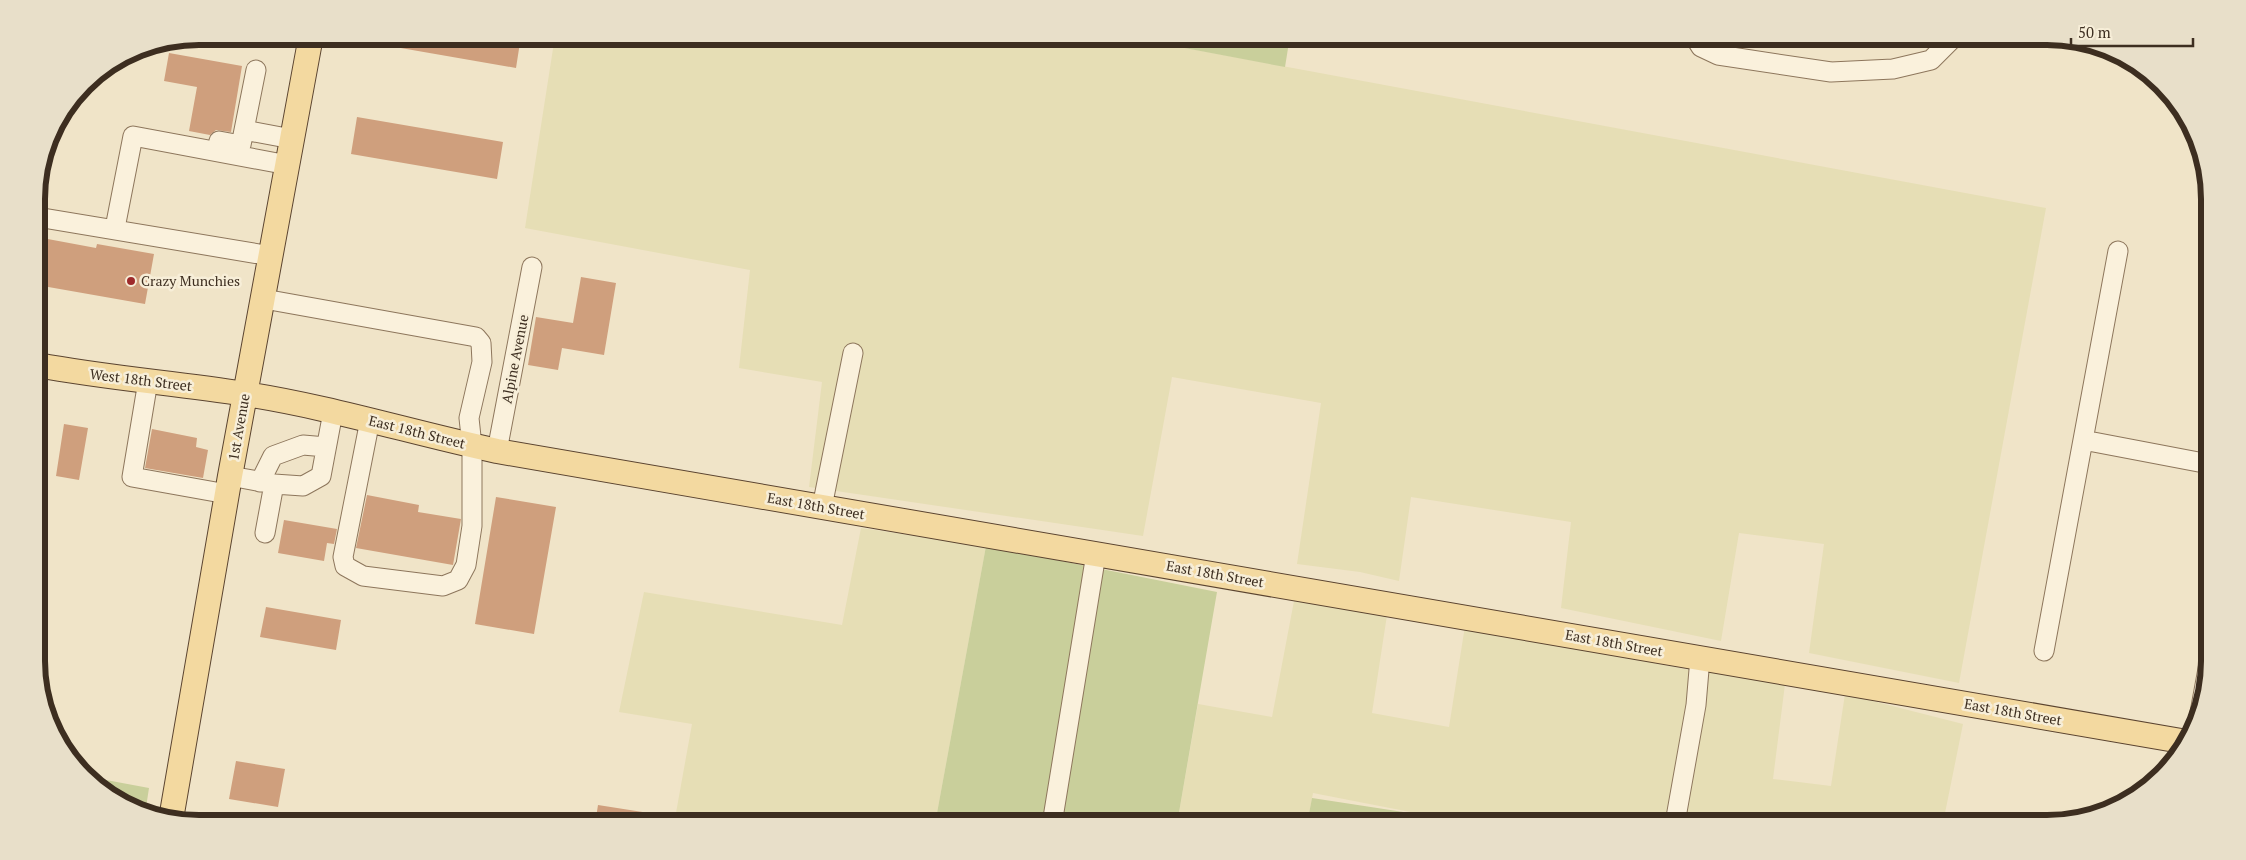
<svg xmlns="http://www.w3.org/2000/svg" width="2246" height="860" font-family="'PT Serif',serif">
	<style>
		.farmland { fill: #e6deb5 }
		.green { fill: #c9cf9b }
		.building { fill: #cf9f7d }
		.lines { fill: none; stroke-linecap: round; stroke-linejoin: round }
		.minor-casing { stroke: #8d765c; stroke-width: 21 }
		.major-casing { stroke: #5b4430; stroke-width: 26 }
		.minor { stroke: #faf1dc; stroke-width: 19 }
		.major { stroke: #f3d9a0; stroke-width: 24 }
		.poi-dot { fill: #9e2a2b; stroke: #f7eed8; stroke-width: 2 }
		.labels { text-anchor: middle; stroke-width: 5; stroke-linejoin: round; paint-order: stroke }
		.poi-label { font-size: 14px; fill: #3d2e20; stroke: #f7eed8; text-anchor: start }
		.street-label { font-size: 14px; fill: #3d2e20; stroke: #f7eed8 }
		.rim { fill: none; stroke: #3d2e20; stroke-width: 6 }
	</style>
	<rect width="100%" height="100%" fill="#f0e4c8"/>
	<path class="farmland" d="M555 36H1121L2046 208 1959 683 1809 653 1824 544 1739 533 1721 641 1561 608 1571 522 1411 497 1399 581 1360 572 1297 564 1321 403 1172 377 1143 536 809 487 822 382 739 368 750 270 525 228Z
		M861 528 986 546 935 824H674L692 724 619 712 644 592 842 625Z
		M1294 601 1387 615 1372 713 1449 727 1465 626 1690 670 1712 671 1785 684 1773 779 1831 786 1845 694 1963 724 1943 823 1435 824 1436 817 1313 793 1307 824H1177L1198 704 1272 717Z"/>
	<path class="green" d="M1121 36H1290L1285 67Z
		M986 546 1217 592 1177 824H935Z
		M90 777 149 788 145 814Z
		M1312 798 1436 817 1435 824H1307Z"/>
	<path class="building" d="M373 36H521L516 68 372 43Z
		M169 53 242 66 231 132 216 130 210 135 189 131 197 87 164 81Z
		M357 117 503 142 497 179 351 154Z
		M37 237 96 248 97 244 154 254 145 304 37 285Z
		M581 277 616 283 604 355 562 348 558 370 528 365 536 317 573 323Z
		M64 424 88 428 79 480 56 476Z
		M152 429 197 438 196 447 208 450 203 478 145 468Z
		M367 495 419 505 418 512 461 519 453 565 356 548Z
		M496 497 556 507 534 634 475 624Z
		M284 520 337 529 334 544 327 543 324 561 278 553Z
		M266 607 341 620 336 650 260 637Z
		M236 761 285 769 278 807 229 799Z
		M598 805 668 816 667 824H595Z"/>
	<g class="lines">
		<defs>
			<path id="minor" d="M1694 36 1701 47 1718 55 1831 72 1893 69 1931 60 1955 36
				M244 130 292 139
				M219 141 241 145 256 70
				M37 217 271 256
				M115 228 133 136 288 165
				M2118 251 2083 440 2209 464
				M264 299 476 337 481 343 482 362 469 418 472 446V526L466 565 458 580 443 586 363 576 345 566 343 557 370 420
				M148 381 132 477 227 494
				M497 451 532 267
				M230 476 274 484 265 533
				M260 482 273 456 303 445 326 447
				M274 484 303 486 321 476 333 412
				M822 507 853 353
				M2044 651 2083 440
				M2199 718 2210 658
				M1675 823 1696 705 1700 658
				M1052 824 1096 554"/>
			<path id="major" d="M38 365C106 378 176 383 245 394 330 407 413 433 497 451L2187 742
				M171 819 230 476 311 36"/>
		</defs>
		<use href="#minor" class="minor-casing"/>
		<use href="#major" class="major-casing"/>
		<use href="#minor" class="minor"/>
		<use href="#major" class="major"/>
	</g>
	<circle class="poi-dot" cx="131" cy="281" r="5"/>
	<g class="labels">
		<g class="poi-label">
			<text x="141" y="286">Crazy Munchies</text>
		</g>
		<g class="street-label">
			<text transform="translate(515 359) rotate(-79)" y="5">Alpine Avenue</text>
			<text transform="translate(141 380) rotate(7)" y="5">West 18th Street</text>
			<text transform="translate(239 427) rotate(-80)" y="5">1st Avenue</text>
			<text transform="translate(417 432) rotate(14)" y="5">East 18th Street</text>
			<text transform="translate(816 506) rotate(10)" y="5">East 18th Street</text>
			<text transform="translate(1215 574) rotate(10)" y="5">East 18th Street</text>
			<text transform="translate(1614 643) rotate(10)" y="5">East 18th Street</text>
			<text transform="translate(2013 712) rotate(10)" y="5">East 18th Street</text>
		</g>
	</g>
	<path d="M0 0H2246V860H0ZM199 45H2047A154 154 0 0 1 2201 199V661A154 154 0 0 1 2047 815H199A154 154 0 0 1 45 661V199A154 154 0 0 1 199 45Z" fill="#e8dfc9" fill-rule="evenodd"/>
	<path class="rim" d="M199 45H2047A154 154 0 0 1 2201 199V661A154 154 0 0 1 2047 815H199A154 154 0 0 1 45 661V199A154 154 0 0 1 199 45Z"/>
	<path d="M2071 38v8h122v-8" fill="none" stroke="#3d2e20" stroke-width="2.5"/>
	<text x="2078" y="38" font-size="15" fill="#3d2e20" stroke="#f7eed8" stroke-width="4" paint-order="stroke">50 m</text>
</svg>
